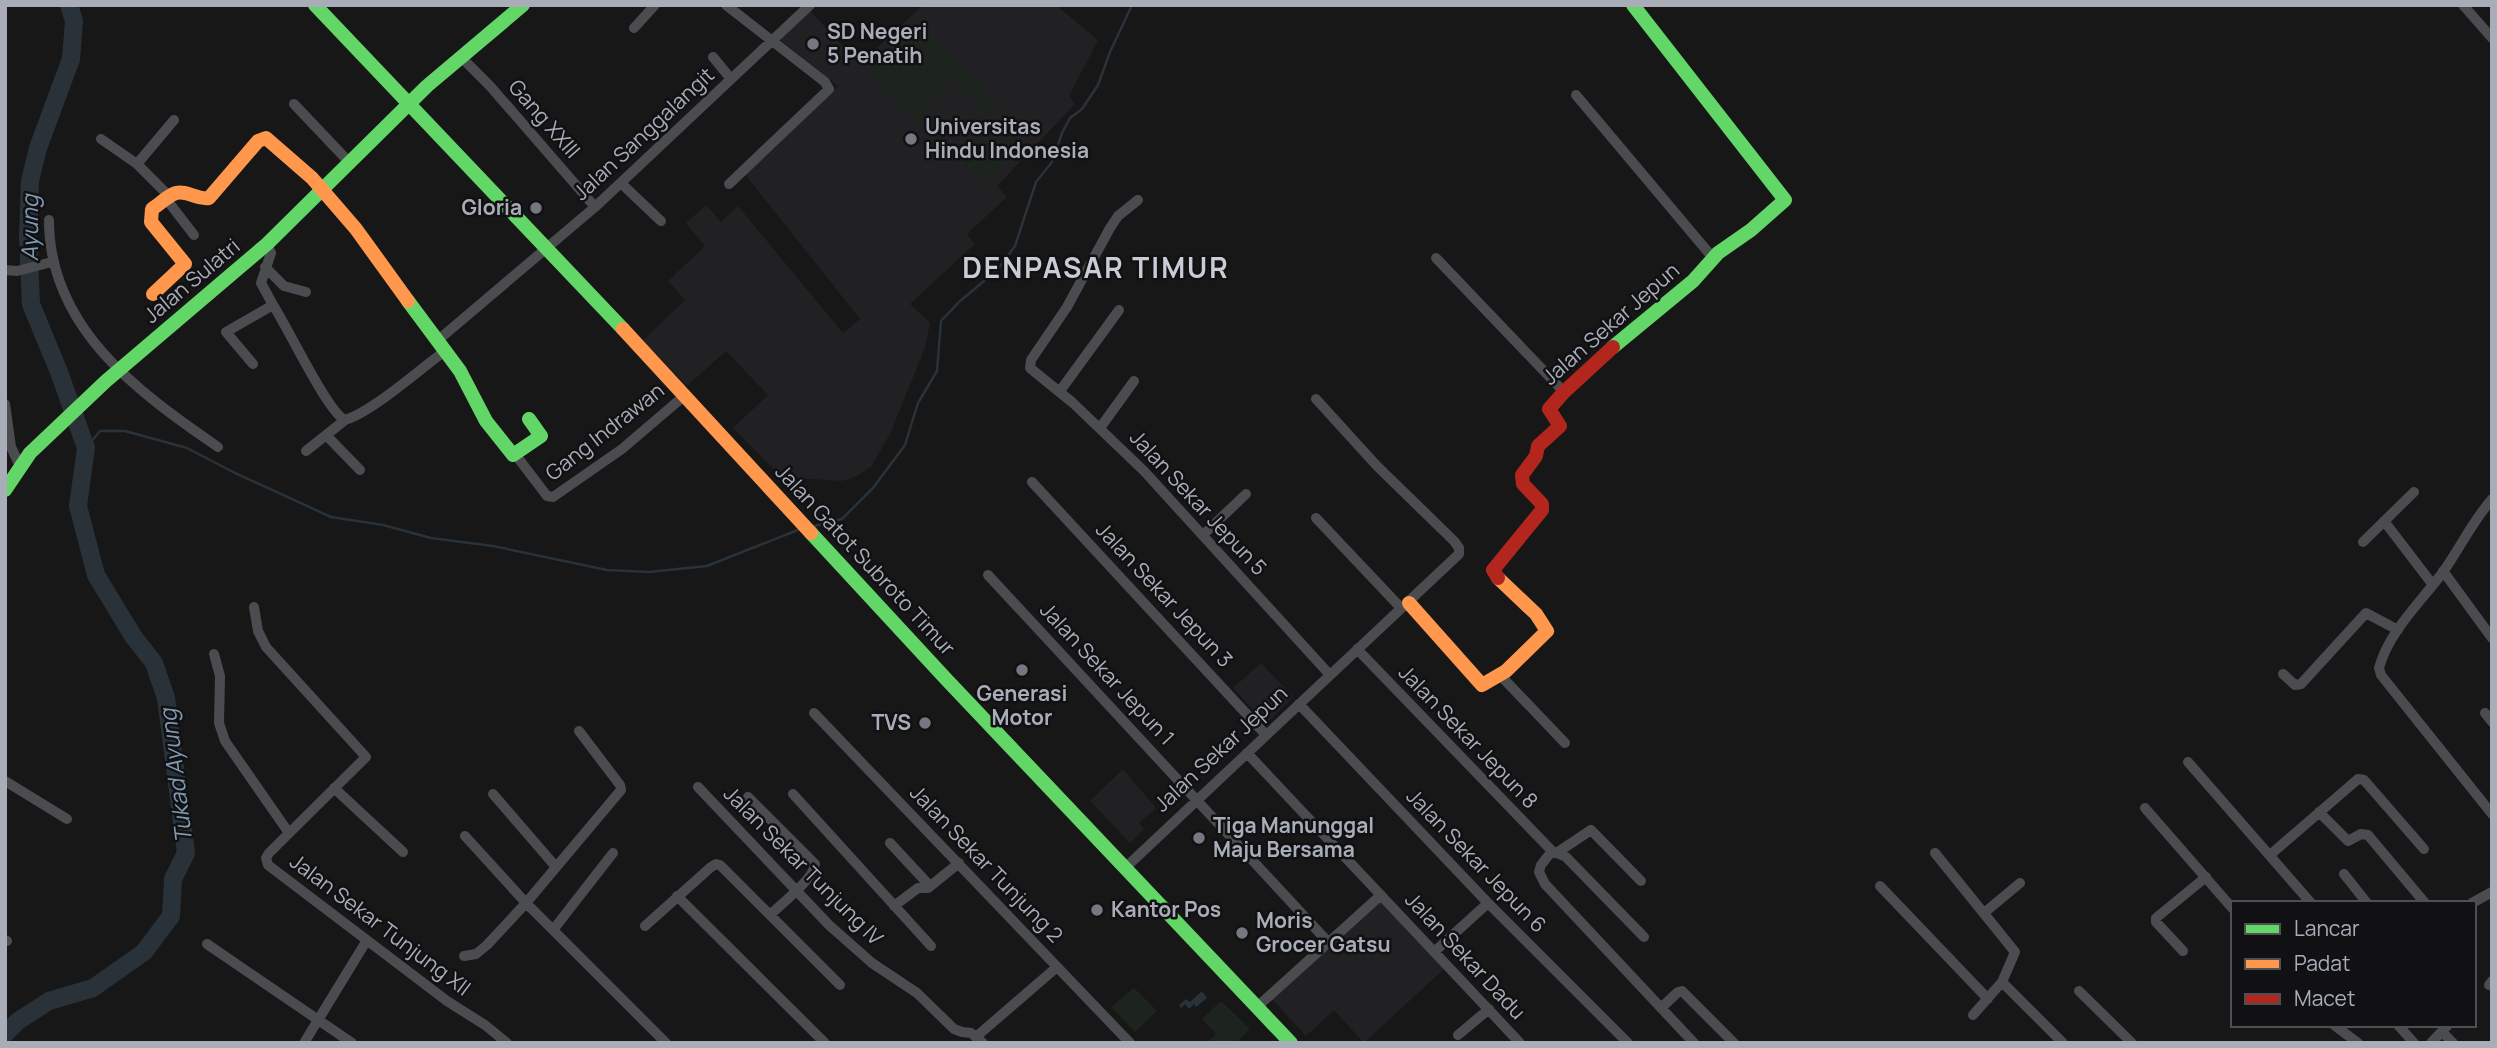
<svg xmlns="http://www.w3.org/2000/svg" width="2497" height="1048" font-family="Manrope,sans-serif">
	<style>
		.built { fill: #212123 }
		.green { fill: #1d241e }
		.water { fill: #2a3239 }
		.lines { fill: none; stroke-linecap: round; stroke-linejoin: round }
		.stream { stroke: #2a3239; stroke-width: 2.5 }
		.river { stroke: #2a3239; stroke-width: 18 }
		.street { stroke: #4b4c50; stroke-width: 10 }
		.fast { stroke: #63d668; stroke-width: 14 }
		.slow { stroke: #ff974d; stroke-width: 14 }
		.jam { stroke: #b3261e; stroke-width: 14 }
		.poi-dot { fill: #757880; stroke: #111113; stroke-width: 2.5 }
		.labels { text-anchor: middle; stroke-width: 5; stroke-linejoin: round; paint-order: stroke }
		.poi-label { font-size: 21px; font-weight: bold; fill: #a8adb8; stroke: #111113; text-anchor: start }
		.street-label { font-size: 21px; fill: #a8adb8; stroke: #111113 }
		.water-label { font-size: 23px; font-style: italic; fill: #7f9bb3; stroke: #111113 }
		.district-label { font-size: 28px; font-weight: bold; letter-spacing: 2px; fill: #c9ccd4; stroke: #111113 }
	</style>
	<rect width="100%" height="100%" fill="#171717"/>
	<path class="built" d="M923 5H1056L1098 40 1069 96 1075 104 997 186 1007 197 967 234 975 244 910 304 930 323 925 348 890 434 871 467 857 476 842 481 781 477 733 428 768 395 726 351 687 386 643 340 685 300 668 281 705 246 686 223 706 205 721 222 738 206 843 333 860 319 744 173 838 86 779 39 809 10 860 64Z
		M1261 663 1293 697 1266 724 1233 688Z
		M1123 769 1156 808 1139 823 1144 829 1130 843 1090 801Z
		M1380 900 1446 967 1364 1043 1334 1010 1306 1036 1272 999Z"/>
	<path class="green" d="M923 28 997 105 988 115 953 79 921 110 940 129 931 138 869 74 917 29Z
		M1000 122 1022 145 984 183 961 161Z
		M1134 988 1157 1011 1135 1032 1111 1007Z
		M1221 1001 1250 1029 1236 1043H1207L1216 1034 1202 1019Z"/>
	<path class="water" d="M1202 991 1207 998 1196 1007 1194 1004 1189 1009 1185 1004 1181 1008 1179 1005 1186 999 1190 1002Z"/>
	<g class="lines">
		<path class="stream" d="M86 448 100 431H125L187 448 235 473 331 517 383 525 431 538 493 546 607 570 649 572 707 566 798 530
			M815 526 842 519 873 488 905 445 918 403 937 371 941 321 959 302 997 270 1015 246 1036 182 1052 162 1062 133 1070 118 1082 109 1098 85 1110 52 1132 5"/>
		<path class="river" d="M5 1034 18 1021 49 1001 93 988 144 952 171 916 173 879 186 853 166 698 154 663 133 636 96 575 78 506 86 448 59 372 31 304 28 236 30 181 38 148 71 59 74 21 69 5"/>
		<path class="street" d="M726 5 825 82 829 89 729 184
			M2463 5 2492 38
			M634 28 655 5
			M713 57 731 79
			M462 58 490 86 595 207
			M1576 95 1713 258
			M294 104 349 162
			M101 139 137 164 170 197
			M137 164 174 120
			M621 183 661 221
			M167 200 194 235
			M1138 200 1118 216 1110 228 1067 307 1031 360 1030 368 1073 403 1144 471 1330 675
			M49 220C49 328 138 392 218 447
			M267 244 271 253 261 283 273 305
			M1436 258 1564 392
			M265 267 284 286 306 292
			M5 270 17 271 52 262
			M437 341 595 207 810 5
			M253 364 226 332 273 305C287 326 328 413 345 420 372 412 420 369 445 351
			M1060 391 1119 310
			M5 404 11 447 20 466
			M1100 428 1134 381
			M326 435 360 470
			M306 451 345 420
			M515 454 547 496 553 497 622 449 684 396
			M1032 482 1266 735
			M2492 499C2472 522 2460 548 2443 572 2421 602 2389 631 2379 668L2381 675 2492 814
			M1316 518 1401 608
			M2384 521 2433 585
			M1203 535 1246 494
			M2363 542 2414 492
			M2443 571 2492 638
			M988 575 1329 943
			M254 607 258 631 266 647 366 757 269 853 266 858 268 865 447 1001 485 1025 507 1043
			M1357 649 1552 851 1566 857 1644 937
			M214 654 220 676 219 723 225 741 289 833
			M2283 674 2295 685 2301 684 2366 613 2398 630
			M1500 675 1565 743
			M1299 704 1488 903 1628 1043
			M814 713 1130 1043
			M2485 713 2492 722
			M1247 753 1520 1043
			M2188 762 2311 903
			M5 781 67 819
			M698 787 829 925 872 963 917 993 954 1029 962 1032 971 1033 983 1043
			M334 788 403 852
			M493 794 556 867
			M793 794 931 946
			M748 797 815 864C814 879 781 904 770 915
			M2145 808 2233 909
			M2319 812 2348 841 2361 834 2368 835 2425 903
			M465 836 526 903 666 1043
			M890 843 930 886
			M1552 851 1541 865 1539 872 1545 884 1694 1043
			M1558 852 1591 830 1641 881
			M1935 853 2015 952 2002 982 1973 1015
			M2270 855 2358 779 2364 780 2424 849
			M1124 869 1459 554V548L1454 541 1377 466 1316 399
			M2344 874 2367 903
			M1880 886 1988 999
			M677 896 825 1043
			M2472 903 2492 892
			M894 906 918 888H928L959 863
			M1984 913 2020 883
			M645 926 711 867 716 864 720 865 840 985
			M553 930 613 853
			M5 940 7 941
			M207 944 352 1043
			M2183 951 2156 922V918L2206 877
			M1434 952 1488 903
			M464 956 476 954 487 945 526 903 621 790 620 785 579 731
			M2002 982 2063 1043
			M2489 985 2492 981
			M2079 991 2132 1043
			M1258 1006 1381 895
			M1661 1008 1678 992 1682 991 1734 1043
			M2334 1025 2358 1043
			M2398 1025 2414 1043
			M2442 1032 2453 1043
			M1458 1035 1489 1009
			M977 1036 1057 967
			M304 1043 367 940
			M2431 1043 2448 1025"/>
		<path class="fast" d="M315 5 623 329
			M408 301 460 371 486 421 513 455 541 436 529 419
			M1613 347 1693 281 1718 253 1751 230 1785 200 1633 5
			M5 490 30 453 106 381 267 244 427 86 523 5
			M811 533 946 679 1291 1043"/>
		<path class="slow" d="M153 294 185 264 151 222 152 209C160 204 167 196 176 193 187 190 197 200 209 198L258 141 266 138 312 178 356 229 408 301
			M623 329 811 533
			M1409 603 1482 685 1506 671 1547 631 1536 614 1498 578"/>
		<path class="jam" d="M1498 578 1493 570 1542 510V504L1523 484 1522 475 1536 456 1538 446 1560 426 1549 409 1564 392 1613 347"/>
	</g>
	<g class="poi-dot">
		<circle cx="813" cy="44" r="7"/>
		<circle cx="911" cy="139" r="7"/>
		<circle cx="536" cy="208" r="7"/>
		<circle cx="1022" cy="670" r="7"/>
		<circle cx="925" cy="723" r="7"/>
		<circle cx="1199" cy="838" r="7"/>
		<circle cx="1097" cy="910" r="7"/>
		<circle cx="1242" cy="933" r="7"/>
	</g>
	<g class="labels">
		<g class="poi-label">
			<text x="827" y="39">SD Negeri<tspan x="827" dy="24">5 Penatih</tspan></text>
			<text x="925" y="134">Universitas<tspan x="925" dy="24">Hindu Indonesia</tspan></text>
			<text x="522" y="215" text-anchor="end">Gloria</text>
			<text x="1022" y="701" text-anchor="middle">Generasi<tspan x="1022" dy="24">Motor</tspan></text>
			<text x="911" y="730" text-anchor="end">TVS</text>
			<text x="1213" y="833">Tiga Manunggal<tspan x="1213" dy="24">Maju Bersama</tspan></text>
			<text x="1111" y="917">Kantor Pos</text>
			<text x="1256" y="928">Moris<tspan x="1256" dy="24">Grocer Gatsu</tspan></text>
		</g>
		<g class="street-label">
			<text transform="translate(544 119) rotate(49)" y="7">Gang XXIII</text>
			<text transform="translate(644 134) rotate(-43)" y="7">Jalan Sanggalangit</text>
			<text transform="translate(192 281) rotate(-40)" y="7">Jalan Sulatri</text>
			<text transform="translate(1611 324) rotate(-41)" y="7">Jalan Sekar Jepun</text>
			<text transform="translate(605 432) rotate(-38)" y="7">Gang Indrawan</text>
			<text transform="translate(1198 503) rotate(47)" y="7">Jalan Sekar Jepun 5</text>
			<text transform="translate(865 560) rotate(47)" y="7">Jalan Gatot Subroto Timur</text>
			<text transform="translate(1164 595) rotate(47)" y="7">Jalan Sekar Jepun 3</text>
			<text transform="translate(1107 674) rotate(47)" y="7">Jalan Sekar Jepun 1</text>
			<text transform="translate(1468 737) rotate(46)" y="7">Jalan Sekar Jepun 8</text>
			<text transform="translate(1221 749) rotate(-43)" y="7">Jalan Sekar Jepun</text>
			<text transform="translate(1476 861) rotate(46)" y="7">Jalan Sekar Jepun 6</text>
			<text transform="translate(986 864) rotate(46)" y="7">Jalan Sekar Tunjung 2</text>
			<text transform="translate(803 866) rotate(45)" y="7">Jalan Sekar Tunjung IV</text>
			<text transform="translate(380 925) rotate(37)" y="7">Jalan Sekar Tunjung XII</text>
			<text transform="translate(1465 956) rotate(47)" y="7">Jalan Sekar Dadu</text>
		</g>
		<g class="water-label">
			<text transform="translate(30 228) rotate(-90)" y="8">Ayung</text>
			<text transform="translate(176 776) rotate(-97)" y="8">Tukad Ayung</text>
		</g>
		<g class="district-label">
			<text x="1096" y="278">DENPASAR TIMUR</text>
		</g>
	</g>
	<rect width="2497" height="1048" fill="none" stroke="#a8adb8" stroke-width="14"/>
	<rect x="2231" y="901" width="245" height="126" fill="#111113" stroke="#4d4f55" stroke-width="2"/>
	<rect x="2245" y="924" width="35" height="10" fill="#63d668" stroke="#4d4f55" stroke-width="2"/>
	<text x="2294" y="936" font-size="21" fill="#a8adb8">Lancar</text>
	<rect x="2245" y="959" width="35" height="10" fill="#ff974d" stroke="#4d4f55" stroke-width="2"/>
	<text x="2294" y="971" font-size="21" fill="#a8adb8">Padat</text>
	<rect x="2245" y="994" width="35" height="10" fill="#b3261e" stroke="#4d4f55" stroke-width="2"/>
	<text x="2294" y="1006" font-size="21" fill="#a8adb8">Macet</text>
</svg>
